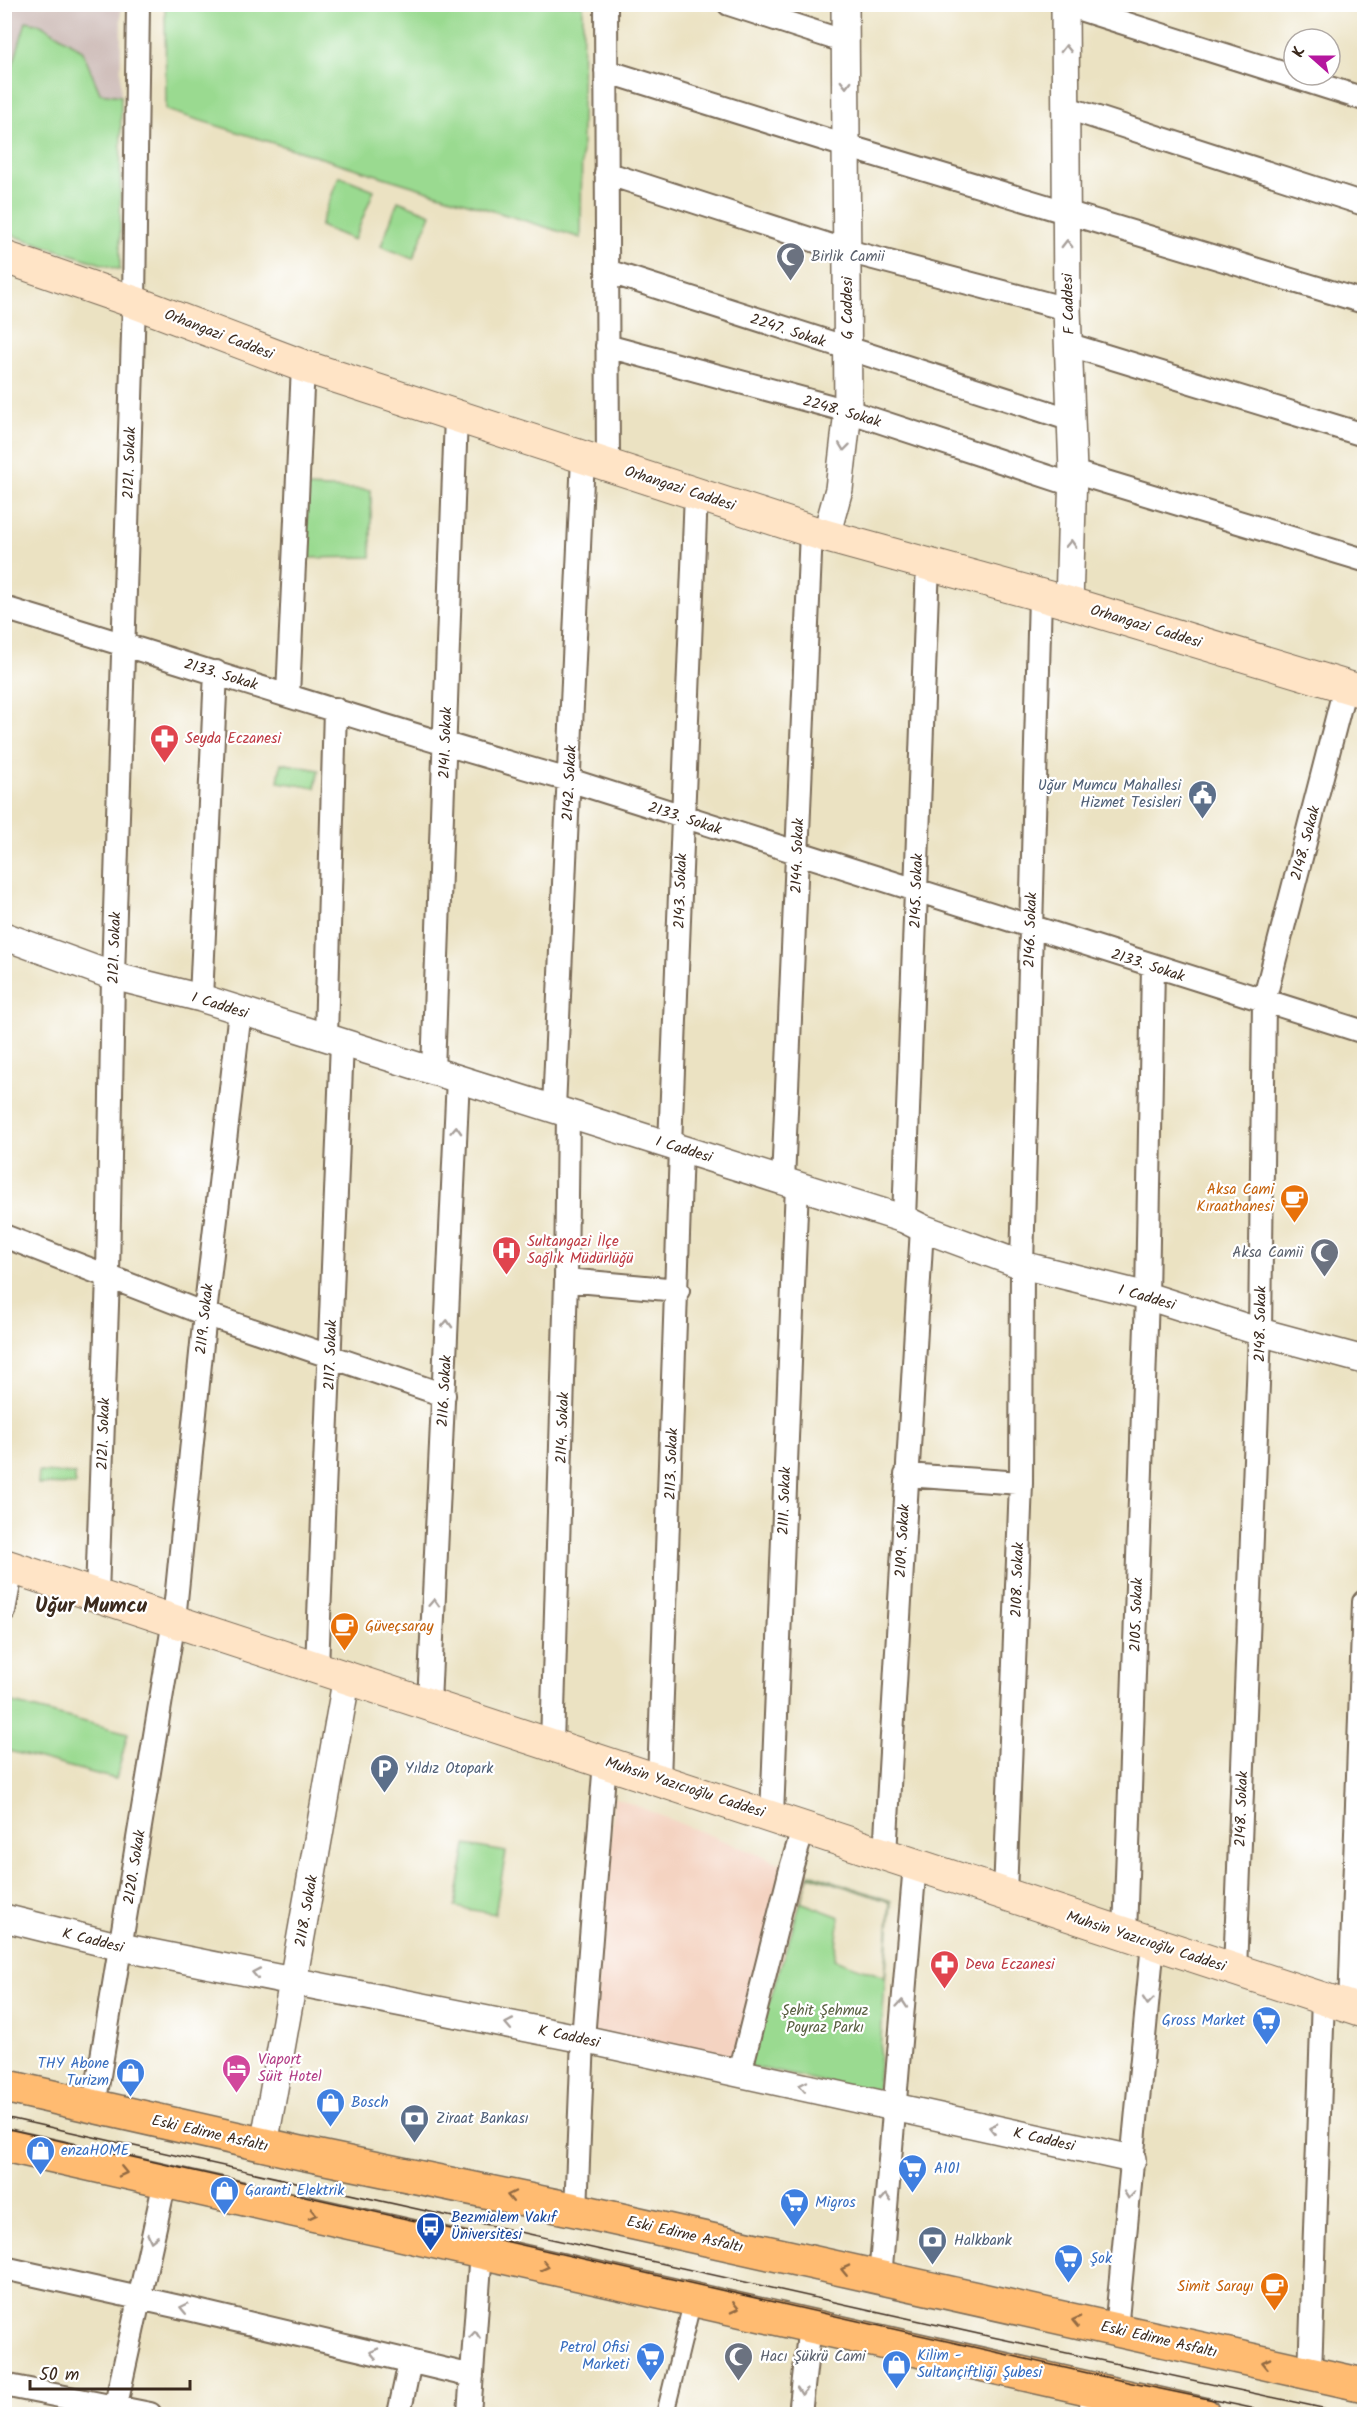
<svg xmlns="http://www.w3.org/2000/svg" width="1369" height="2419" font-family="Kalam,sans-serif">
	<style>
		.built { fill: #f4d3c1 }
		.industrial { fill: #d0c0bc }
		.green { fill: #9ada90; stroke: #6a8257; stroke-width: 1.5; fill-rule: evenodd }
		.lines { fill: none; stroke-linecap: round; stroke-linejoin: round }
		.pedestrian-casing { stroke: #796a57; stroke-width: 20 }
		.minor-casing { stroke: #796a57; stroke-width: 26 }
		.tertiary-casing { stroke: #796a57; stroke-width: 30 }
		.secondary-casing { stroke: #796a57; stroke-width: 34 }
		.primary-casing { stroke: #796a57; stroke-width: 36 }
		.pedestrian { stroke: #fff; stroke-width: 16 }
		.minor { stroke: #fff; stroke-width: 22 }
		.tertiary { stroke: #fff; stroke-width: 27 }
		.secondary { stroke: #ffe4c6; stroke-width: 32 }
		.primary { stroke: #ffbb71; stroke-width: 33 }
		.tram { stroke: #3b2a1e; stroke-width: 1.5 }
		.oneway { stroke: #a79f9a }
		.oneway2 { stroke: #936b43 }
		.labels { text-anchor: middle; stroke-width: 4.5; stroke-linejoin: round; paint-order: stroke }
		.worship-label { font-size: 15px; fill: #5b616d; stroke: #fff; text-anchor: start }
		.street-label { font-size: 15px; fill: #3b2a1e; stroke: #fff }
		.health-label { font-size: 15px; fill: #be3a42; stroke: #fff; text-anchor: start }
		.service-label { font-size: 15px; fill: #4e5e75; stroke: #fff; text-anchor: start }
		.food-label { font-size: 15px; fill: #c56008; stroke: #fff; text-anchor: end }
		.park-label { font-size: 15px; fill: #585f40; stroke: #fff }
		.shop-label { font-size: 15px; fill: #366cbe; stroke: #fff; text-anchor: start }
		.hotel-label { font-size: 15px; fill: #b23c85; stroke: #fff; text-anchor: start }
		.transit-label { font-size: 15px; fill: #164399; stroke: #fff; text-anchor: start }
		.district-label { font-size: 21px; font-weight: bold; fill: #3b2a1e; stroke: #fff }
	</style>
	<rect width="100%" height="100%" fill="#fff"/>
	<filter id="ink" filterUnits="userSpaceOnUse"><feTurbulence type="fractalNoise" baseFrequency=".0167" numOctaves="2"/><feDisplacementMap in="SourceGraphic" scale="12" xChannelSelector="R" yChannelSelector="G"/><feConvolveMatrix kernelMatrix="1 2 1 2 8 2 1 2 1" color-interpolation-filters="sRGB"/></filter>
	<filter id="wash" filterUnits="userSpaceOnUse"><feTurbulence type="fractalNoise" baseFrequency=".008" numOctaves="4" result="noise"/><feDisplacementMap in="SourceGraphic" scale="24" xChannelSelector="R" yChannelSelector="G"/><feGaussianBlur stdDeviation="1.35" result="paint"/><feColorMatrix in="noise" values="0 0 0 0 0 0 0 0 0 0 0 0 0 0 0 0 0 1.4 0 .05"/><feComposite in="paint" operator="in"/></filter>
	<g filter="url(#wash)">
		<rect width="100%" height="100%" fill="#ebe2c2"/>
		<path class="built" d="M614 1797 810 1875 749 2066 593 2031Z"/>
		<path class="industrial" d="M5 5H121L120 270 5 233Z"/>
		<path class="green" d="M165 5H583L581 238 166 110Z
			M26 21 41 24 82 50 100 93 121 96 120 270 5 233V92Z
			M339 176 374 190 354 240 320 226Z
			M398 201 431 214 413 259 381 246Z
			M307 487 371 490V557L307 558Z
			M281 763 319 770 315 788 278 782Z
			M39 1472 75 1474V1485L38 1484Z
			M9 1702 128 1733 116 1779 5 1750V1718Z
			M466 1845 506 1852 495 1914 455 1907Z
			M810 1873 891 1901 877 2093 749 2066ZM810 1875 890 1902 885 1977 834 1959 840 1917 800 1902Z"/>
	</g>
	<g filter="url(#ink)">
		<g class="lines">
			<defs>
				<path id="pedestrian" d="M665 2414 693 2299"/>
				<path id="minor" d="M606 4 608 465
					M729 4 846 42
					M1064 4 1364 99
					M606 71 846 146 1364 302
					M1067 108 1364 204
					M606 173 847 251 1067 309
					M607 271 1072 420
					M1070 345 1364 435
					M607 346 848 411 1073 485
					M1073 472 1364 560
					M4 608C193 665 380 727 569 780L1364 1032
					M288 695 303 366
					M201 998 216 672
					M326 1037 335 709
					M433 1071 456 416
					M554 1108 583 457
					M670 1145 696 493
					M783 1181 811 531
					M904 1219 928 563
					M4 1236 205 1314 444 1395
					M566 1280 678 1290
					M906 1475 1021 1483
					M97 1595 108 1276 113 976 134 302 138 4
					M4 1611 12 1568
					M317 1667 342 1042
					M429 1703 458 1078
					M552 1744 566 1280 568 1113
					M659 1780 681 1149
					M772 1816 797 1185
					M885 1854 922 1228
					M1005 1894 1021 1483 1022 1265 1040 595
					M1125 1934 1147 1296 1153 966
					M1235 1970 1260 1332 1264 1001 1345 687
					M1350 2007 1364 1602
					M740 2073 792 1865 804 1827
					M94 2106 174 1620 205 1314 240 1011
					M576 2210 583 2039 605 1761
					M4 2268 193 2310 472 2376
					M880 2278 915 1864
					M1116 2330 1153 1943
					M1310 2373 1323 1998
					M4 2385 150 2414
					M114 2414 165 2181
					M399 2414 410 2362
					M469 2414 481 2251
					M800 2414 810 2325"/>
				<path id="tertiary" d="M1065 4 1067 309 1073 472 1069 603
					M826 536 839 489 848 411 845 4
					M4 936 113 976 201 998 904 1219 922 1228 1022 1265 1147 1296 1260 1332 1364 1360
					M4 1918 121 1947 583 2039 1132 2159
					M264 2145 347 1676
					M1093 2414 1095 2391"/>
				<path id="secondary" d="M4 257 134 302 303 366 826 536 1069 603 1364 692
					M4 1565 1364 2012"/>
				<path id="primary" d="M4 2086 301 2153 576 2210 1364 2385
					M4 2145 1203 2414"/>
			</defs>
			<use href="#pedestrian" class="pedestrian-casing"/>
			<use href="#minor" class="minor-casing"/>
			<use href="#tertiary" class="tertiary-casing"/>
			<use href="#secondary" class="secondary-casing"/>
			<use href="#primary" class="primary-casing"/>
			<use href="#pedestrian" class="pedestrian"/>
			<use href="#minor" class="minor"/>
			<use href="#tertiary" class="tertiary"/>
			<use href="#secondary" class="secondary"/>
			<use href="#primary" class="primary"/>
			<path class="tram" d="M4 2117 983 2335 1350 2414
				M4 2128 1132 2383 1280 2414"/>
		</g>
		<defs><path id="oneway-chevron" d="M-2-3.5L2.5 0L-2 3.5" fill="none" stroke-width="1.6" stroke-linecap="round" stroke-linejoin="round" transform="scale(1.5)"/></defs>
		<g class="oneway">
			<use href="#oneway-chevron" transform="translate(1066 49) rotate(-91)"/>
			<use href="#oneway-chevron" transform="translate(846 84) rotate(90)"/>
			<use href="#oneway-chevron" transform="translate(1067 244) rotate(-90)"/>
			<use href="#oneway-chevron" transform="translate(844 447) rotate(97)"/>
			<use href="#oneway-chevron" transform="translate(1071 544) rotate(-88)"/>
			<use href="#oneway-chevron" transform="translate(456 1130) rotate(-87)"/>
			<use href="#oneway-chevron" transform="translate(447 1324) rotate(-87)"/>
			<use href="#oneway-chevron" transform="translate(434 1603) rotate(-87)"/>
			<use href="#oneway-chevron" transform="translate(256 1973) rotate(-169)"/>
			<use href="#oneway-chevron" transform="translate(1148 2001) rotate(95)"/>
			<use href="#oneway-chevron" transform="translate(902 2004) rotate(-85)"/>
			<use href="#oneway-chevron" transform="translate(509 2024) rotate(-169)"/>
			<use href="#oneway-chevron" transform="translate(803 2086) rotate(-168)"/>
			<use href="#oneway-chevron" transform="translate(993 2128) rotate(-167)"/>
			<use href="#oneway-chevron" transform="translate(1129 2195) rotate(95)"/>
			<use href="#oneway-chevron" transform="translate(886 2198) rotate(-86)"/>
			<use href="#oneway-chevron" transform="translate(152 2238) rotate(103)"/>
			<use href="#oneway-chevron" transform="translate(184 2308) rotate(-168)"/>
			<use href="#oneway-chevron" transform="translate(475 2335) rotate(-85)"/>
			<use href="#oneway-chevron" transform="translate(374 2353) rotate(-167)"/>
			<use href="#oneway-chevron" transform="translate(802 2391) rotate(96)"/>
		</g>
		<g class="oneway2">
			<use href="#oneway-chevron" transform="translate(123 2172) rotate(13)"/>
			<use href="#oneway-chevron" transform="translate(511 2196) rotate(-168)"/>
			<use href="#oneway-chevron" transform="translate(313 2214) rotate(13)"/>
			<use href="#oneway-chevron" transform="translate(545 2266) rotate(13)"/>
			<use href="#oneway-chevron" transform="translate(845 2270) rotate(-167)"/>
			<use href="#oneway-chevron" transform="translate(735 2308) rotate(13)"/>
			<use href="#oneway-chevron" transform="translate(1076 2321) rotate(-167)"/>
			<use href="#oneway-chevron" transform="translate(1266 2363) rotate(-167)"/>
		</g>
	</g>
	<defs>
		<symbol id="mosque-pin" viewBox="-11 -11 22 30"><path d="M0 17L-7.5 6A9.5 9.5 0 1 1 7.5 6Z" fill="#6b7280" stroke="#fff"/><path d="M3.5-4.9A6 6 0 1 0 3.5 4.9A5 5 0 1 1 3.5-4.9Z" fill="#fff"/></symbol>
		<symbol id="pharmacy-pin" viewBox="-11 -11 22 30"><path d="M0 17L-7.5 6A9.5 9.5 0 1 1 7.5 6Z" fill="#e0444e" stroke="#fff"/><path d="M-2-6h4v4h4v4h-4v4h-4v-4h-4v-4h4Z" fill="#fff"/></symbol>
		<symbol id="civic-pin" viewBox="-11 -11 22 30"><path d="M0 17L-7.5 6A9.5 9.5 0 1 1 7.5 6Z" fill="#5c6f8a" stroke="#fff"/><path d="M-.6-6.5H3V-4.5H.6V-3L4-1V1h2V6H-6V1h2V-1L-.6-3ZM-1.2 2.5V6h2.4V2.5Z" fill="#fff"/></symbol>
		<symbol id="cafe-pin" viewBox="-11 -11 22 30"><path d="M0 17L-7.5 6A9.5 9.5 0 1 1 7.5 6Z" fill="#e8710a" stroke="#fff"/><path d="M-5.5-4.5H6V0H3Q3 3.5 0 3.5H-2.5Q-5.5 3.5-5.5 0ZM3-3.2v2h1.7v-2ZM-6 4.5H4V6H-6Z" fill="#fff"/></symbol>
		<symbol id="hospital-pin" viewBox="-11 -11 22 30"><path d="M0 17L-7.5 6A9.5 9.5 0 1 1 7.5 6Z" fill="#e0444e" stroke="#fff"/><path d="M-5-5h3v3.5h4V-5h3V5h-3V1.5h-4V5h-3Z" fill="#fff"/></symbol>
		<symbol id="parking-pin" viewBox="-11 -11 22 30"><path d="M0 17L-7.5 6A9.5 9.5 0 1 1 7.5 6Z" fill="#5c6f8a" stroke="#fff"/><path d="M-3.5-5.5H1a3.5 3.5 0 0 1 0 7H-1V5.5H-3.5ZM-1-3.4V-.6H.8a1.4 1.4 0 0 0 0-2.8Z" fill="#fff"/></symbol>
		<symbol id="supermarket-pin" viewBox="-11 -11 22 30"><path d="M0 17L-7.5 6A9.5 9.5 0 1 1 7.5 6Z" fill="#3f7fe0" stroke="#fff"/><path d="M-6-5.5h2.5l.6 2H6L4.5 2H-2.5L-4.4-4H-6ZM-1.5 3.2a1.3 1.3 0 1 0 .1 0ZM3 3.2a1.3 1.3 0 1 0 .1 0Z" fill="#fff"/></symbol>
		<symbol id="hotel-pin" viewBox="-11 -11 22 30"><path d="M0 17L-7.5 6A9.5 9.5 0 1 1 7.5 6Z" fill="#d1479c" stroke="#fff"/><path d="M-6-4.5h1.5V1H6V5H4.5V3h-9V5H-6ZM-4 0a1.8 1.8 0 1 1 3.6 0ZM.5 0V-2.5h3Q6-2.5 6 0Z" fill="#fff"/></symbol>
		<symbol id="shop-pin" viewBox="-11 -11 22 30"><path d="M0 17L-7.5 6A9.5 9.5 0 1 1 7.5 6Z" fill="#3f7fe0" stroke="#fff"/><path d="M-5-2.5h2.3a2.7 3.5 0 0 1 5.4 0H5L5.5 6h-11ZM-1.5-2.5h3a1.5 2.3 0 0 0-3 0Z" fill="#fff"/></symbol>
		<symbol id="bank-pin" viewBox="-11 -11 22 30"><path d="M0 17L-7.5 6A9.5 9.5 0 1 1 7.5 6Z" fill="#5c6f8a" stroke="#fff"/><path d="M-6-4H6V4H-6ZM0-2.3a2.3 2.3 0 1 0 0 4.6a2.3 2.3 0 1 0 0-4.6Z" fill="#fff"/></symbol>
		<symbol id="bus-pin" viewBox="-11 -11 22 30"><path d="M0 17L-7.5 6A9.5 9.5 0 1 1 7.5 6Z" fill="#1a4fb4" stroke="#fff"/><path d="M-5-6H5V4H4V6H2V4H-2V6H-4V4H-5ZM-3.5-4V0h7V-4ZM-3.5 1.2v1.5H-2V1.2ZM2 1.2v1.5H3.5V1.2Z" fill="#fff"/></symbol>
	</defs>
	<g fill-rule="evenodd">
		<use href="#mosque-pin" x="774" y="240" width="33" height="45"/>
		<use href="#pharmacy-pin" x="148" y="722" width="33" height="45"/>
		<use href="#civic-pin" x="1186" y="778" width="33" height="45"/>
		<use href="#cafe-pin" x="1278" y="1182" width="33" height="45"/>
		<use href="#hospital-pin" x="490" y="1234" width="33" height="45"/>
		<use href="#mosque-pin" x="1308" y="1236" width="33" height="45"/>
		<use href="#cafe-pin" x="328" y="1610" width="33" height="45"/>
		<use href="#parking-pin" x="368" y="1752" width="33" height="45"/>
		<use href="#pharmacy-pin" x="928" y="1948" width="33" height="45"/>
		<use href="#supermarket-pin" x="1250" y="2004" width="33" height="45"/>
		<use href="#hotel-pin" x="220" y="2052" width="33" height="45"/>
		<use href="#shop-pin" x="114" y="2056" width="33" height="45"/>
		<use href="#shop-pin" x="314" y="2086" width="33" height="45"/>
		<use href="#bank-pin" x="398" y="2102" width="33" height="45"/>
		<use href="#shop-pin" x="24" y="2134" width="33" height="45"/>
		<use href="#supermarket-pin" x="896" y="2152" width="33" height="45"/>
		<use href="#shop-pin" x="208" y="2174" width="33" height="45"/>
		<use href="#supermarket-pin" x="778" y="2186" width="33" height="45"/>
		<use href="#bus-pin" x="414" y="2210" width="33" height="45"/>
		<use href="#bank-pin" x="916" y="2224" width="33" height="45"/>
		<use href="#supermarket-pin" x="1052" y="2242" width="33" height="45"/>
		<use href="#cafe-pin" x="1258" y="2270" width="33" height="45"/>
		<use href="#supermarket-pin" x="634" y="2340" width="33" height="45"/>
		<use href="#mosque-pin" x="722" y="2340" width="33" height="45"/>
		<use href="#shop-pin" x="880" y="2348" width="33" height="45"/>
	</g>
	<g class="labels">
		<g class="worship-label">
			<text x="811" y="261">Birlik Camii</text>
			<text x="1303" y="1257" text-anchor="end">Aksa Camii</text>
			<text x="760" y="2361">Hacı Şükrü Cami</text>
		</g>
		<g class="street-label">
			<text transform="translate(1068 304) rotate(-92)" y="5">F Caddesi</text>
			<text transform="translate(847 308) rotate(-90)" y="5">G Caddesi</text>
			<text transform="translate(788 330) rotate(18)" y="5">2247. Sokak</text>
			<text transform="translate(219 334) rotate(21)" y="5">Orhangazi Caddesi</text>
			<text transform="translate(842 411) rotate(16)" y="5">2248. Sokak</text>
			<text transform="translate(129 463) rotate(-88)" y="5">2121. Sokak</text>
			<text transform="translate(680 488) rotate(18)" y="5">Orhangazi Caddesi</text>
			<text transform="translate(1146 626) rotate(17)" y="5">Orhangazi Caddesi</text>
			<text transform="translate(221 674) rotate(17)" y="5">2133. Sokak</text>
			<text transform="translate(445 743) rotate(-88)" y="5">2141. Sokak</text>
			<text transform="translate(569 783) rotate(-87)" y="5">2142. Sokak</text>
			<text transform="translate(685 818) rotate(18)" y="5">2133. Sokak</text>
			<text transform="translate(1305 843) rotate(-75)" y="5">2148. Sokak</text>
			<text transform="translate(797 856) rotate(-88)" y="5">2144. Sokak</text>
			<text transform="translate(680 891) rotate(-88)" y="5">2143. Sokak</text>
			<text transform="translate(916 891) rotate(-88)" y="5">2145. Sokak</text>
			<text transform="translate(1030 930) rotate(-88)" y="5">2146. Sokak</text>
			<text transform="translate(114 948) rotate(-88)" y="5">2121. Sokak</text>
			<text transform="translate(1148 965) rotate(18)" y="5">2133. Sokak</text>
			<text transform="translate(220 1005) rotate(17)" y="5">I Caddesi</text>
			<text transform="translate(684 1149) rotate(17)" y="5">I Caddesi</text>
			<text transform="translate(1147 1297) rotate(16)" y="5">I Caddesi</text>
			<text transform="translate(204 1319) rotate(-84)" y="5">2119. Sokak</text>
			<text transform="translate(1260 1324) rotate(-89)" y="5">2148. Sokak</text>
			<text transform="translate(330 1355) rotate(-88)" y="5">2117. Sokak</text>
			<text transform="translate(444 1391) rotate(-87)" y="5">2116. Sokak</text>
			<text transform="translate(562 1428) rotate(-88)" y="5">2114. Sokak</text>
			<text transform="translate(103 1434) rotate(-88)" y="5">2121. Sokak</text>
			<text transform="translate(671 1464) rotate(-88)" y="5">2113. Sokak</text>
			<text transform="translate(784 1501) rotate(-88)" y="5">2111. Sokak</text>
			<text transform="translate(902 1541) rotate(-87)" y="5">2109. Sokak</text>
			<text transform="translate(1017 1580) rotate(-88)" y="5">2108. Sokak</text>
			<text transform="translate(1136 1615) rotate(-88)" y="5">2105. Sokak</text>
			<text transform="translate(685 1787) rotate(18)" y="5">Muhsin Yazıcıoğlu Caddesi</text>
			<text transform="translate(1241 1809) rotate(-88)" y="5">2148. Sokak</text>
			<text transform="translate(134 1867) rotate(-81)" y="5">2120. Sokak</text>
			<text transform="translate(306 1911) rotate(-80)" y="5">2118. Sokak</text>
			<text transform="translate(93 1940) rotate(14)" y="5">K Caddesi</text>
			<text transform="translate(1146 1941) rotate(18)" y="5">Muhsin Yazıcıoğlu Caddesi</text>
			<text transform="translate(569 2036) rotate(12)" y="5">K Caddesi</text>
			<text transform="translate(210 2133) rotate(13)" y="5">Eski Edirne Asfaltı</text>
			<text transform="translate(1044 2139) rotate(13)" y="5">K Caddesi</text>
			<text transform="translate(685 2234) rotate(13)" y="5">Eski Edirne Asfaltı</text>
			<text transform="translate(1159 2339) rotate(13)" y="5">Eski Edirne Asfaltı</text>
		</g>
		<g class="health-label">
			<text x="185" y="743">Seyda Eczanesi</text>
			<text x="527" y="1246">Sultangazi İlçe<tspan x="527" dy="17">Sağlık Müdürlüğü</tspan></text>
			<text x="965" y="1969">Deva Eczanesi</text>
		</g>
		<g class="service-label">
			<text x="1181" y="790" text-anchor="end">Uğur Mumcu Mahallesi<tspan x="1181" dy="17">Hizmet Tesisleri</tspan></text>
			<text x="405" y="1773">Yıldız Otopark</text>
			<text x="436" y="2123">Ziraat Bankası</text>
			<text x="954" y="2245">Halkbank</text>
		</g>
		<g class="food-label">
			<text x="1274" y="1194">Aksa Cami<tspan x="1274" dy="17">Kıraathanesi</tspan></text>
			<text x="365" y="1631" text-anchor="start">Güveçsaray</text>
			<text x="1254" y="2291">Simit Sarayı</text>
		</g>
		<g class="park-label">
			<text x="825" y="2015">Şehit Şehmuz<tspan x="825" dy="17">Poyraz Parkı</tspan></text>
		</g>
		<g class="shop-label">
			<text x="1245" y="2025" text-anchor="end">Gross Market</text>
			<text x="109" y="2068" text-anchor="end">THY Abone<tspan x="109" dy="17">Turizm</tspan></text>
			<text x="351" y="2107">Bosch</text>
			<text x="61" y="2155">enzaHOME</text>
			<text x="934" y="2173">A101</text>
			<text x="245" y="2195">Garanti Elektrik</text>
			<text x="815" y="2207">Migros</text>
			<text x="1090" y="2263">Şok</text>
			<text x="629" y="2352" text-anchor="end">Petrol Ofisi<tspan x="629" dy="17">Marketi</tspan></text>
			<text x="917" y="2360">Kilim -<tspan x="917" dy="17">Sultançiftliği Şubesi</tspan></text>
		</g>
		<g class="hotel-label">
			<text x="258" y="2064">Viaport<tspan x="258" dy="17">Süit Hotel</tspan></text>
		</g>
		<g class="transit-label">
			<text x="451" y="2222">Bezmialem Vakıf<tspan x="451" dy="17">Üniversitesi</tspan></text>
		</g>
		<g class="district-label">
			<text x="91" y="1612">Uğur Mumcu</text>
		</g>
	</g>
	<rect width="1369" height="2419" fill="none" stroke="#fff" stroke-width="24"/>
	<g transform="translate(1312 57) rotate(291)"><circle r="28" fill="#ffffff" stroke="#b1aaa5" stroke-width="1.5"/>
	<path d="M0-4.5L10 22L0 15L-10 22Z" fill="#b5179e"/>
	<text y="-9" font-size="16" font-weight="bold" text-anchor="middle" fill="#3b2a1e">K</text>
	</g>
	<path d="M30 2380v9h160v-9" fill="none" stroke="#3b2a1e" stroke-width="3"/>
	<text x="39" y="2380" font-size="18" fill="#3b2a1e" stroke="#ffffff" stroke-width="4.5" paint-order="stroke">50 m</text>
</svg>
